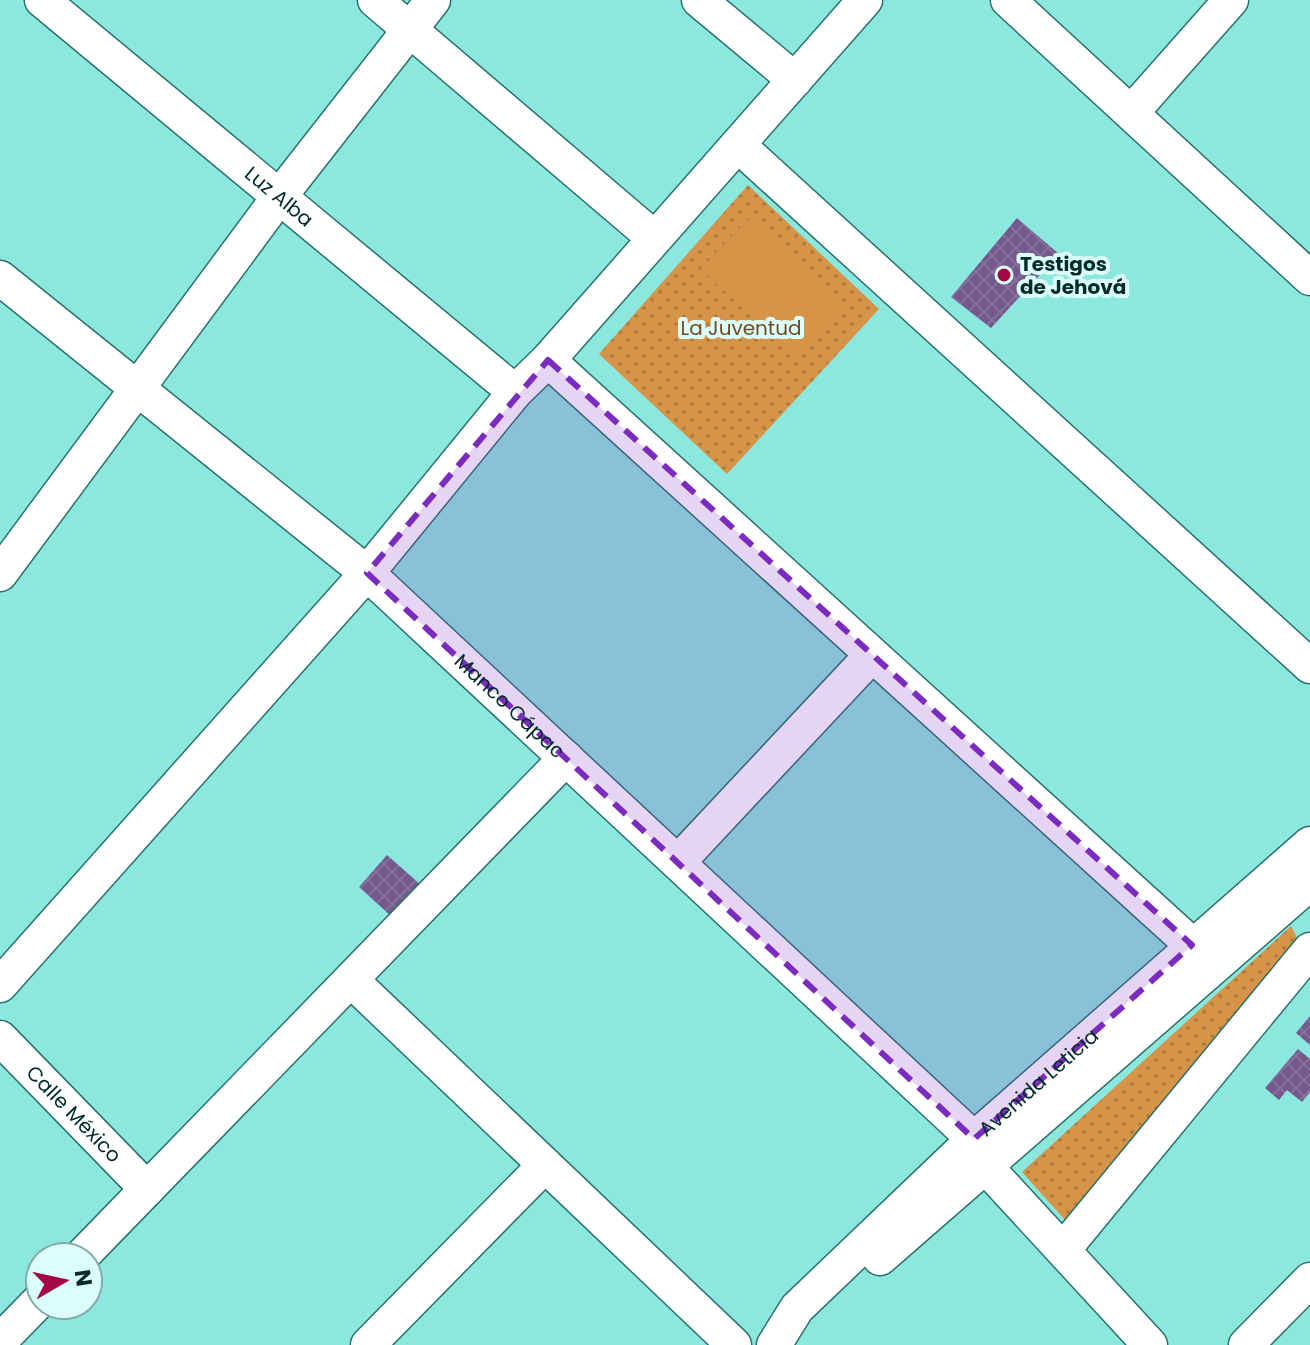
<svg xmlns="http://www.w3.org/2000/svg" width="1310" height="1345" font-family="Poppins,sans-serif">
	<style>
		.grass { fill: url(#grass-dots) }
		.pitch { fill: #d59447 }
		.building { fill: url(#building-cross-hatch) }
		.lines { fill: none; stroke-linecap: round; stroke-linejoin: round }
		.minor-casing { stroke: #2a726c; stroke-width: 37 }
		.minor { stroke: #fff; stroke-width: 34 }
		.marked { fill: #7b2cbf; fill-opacity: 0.2; stroke: #7b2cbf; stroke-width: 6; stroke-dasharray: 16 10; stroke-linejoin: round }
		.poi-dot { fill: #a30845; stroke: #dcfefa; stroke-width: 3 }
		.labels { text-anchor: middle; stroke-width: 8; stroke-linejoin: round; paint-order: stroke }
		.street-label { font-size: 20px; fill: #022c2a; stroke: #dcfefa }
		.poi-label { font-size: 20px; font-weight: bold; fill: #022c2a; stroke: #dcfefa; text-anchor: start }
		.park-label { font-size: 20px; fill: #704c22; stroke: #dcfefa }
	</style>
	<defs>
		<pattern id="grass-dots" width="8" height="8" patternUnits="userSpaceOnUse" patternTransform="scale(2)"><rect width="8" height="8" fill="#d59447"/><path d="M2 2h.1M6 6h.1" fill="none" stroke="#ab793b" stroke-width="1.8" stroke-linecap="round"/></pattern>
		<pattern id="building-cross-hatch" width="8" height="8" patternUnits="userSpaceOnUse" patternTransform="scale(2)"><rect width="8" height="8" fill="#75588e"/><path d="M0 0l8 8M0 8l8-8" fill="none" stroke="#84729a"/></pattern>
	</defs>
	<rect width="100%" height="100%" fill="#8ce8df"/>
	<path class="grass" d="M748 185 879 309 727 474 599 354Z
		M1291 926 1303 949 1065 1220 1022 1172Z"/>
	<path class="pitch" d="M753 214 844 303 795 356 700 269Z"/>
	<path class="building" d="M1017 218 1059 254 991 328 951 297Z
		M387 855 421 885 392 917 359 887Z
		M1310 1016V1045L1296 1033Z
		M1298 1049 1310 1059V1092L1302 1102 1287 1090 1279 1100 1265 1088Z"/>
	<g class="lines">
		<defs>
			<g id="minor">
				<path id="s1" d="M42 0 515 392"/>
				<path d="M375 0 653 237"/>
				<path d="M699 0 795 80"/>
				<path d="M1008 0 1310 278"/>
				<path d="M1131 113 1231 0"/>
				<path d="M738 145 1310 666"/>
				<path id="s2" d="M0 278 367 573 974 1139 986 1167 1150 1345"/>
				<path d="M548 360 1192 945"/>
				<path d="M0 574 279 197 433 0"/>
				<path d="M678 862 872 655"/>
				<path d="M351 980 734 1345"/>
				<path d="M0 985 367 573 515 392 548 360 865 0"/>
				<path id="s3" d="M0 1038 147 1189"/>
				<path d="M1063 1250 1310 950"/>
				<path d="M81 1257 566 758"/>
				<path d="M880 1258 1310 883"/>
				<path d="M0 1341 40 1300"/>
				<path d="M368 1345 545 1165"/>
				<path id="s4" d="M774 1345 797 1308 974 1139 1310 844"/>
				<path d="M1246 1345 1310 1280"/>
			</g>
		</defs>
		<use href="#minor" class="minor-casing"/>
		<use href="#minor" class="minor"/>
	</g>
	<path class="marked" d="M548 360 1192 945 974 1139 367 573Z"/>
	<circle class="poi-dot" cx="1004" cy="275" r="8"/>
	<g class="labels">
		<g class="street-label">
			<text dy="7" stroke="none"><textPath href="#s1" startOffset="308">Luz Alba</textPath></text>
			<text dy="7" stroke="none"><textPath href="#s2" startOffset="666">Manco Cápac</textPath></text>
			<text dy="7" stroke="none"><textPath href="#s4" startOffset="374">Avenida Leticia</textPath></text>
			<text dy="7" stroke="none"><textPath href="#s3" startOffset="106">Calle México</textPath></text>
		</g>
		<g class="poi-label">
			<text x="1020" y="271">Testigos<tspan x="1020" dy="23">de Jehová</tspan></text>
		</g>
		<g class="park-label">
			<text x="741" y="335">La Juventud</text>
		</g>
	</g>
	<g transform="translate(64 1281) rotate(81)"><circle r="38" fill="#dcfefa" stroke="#85aaa7" stroke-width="2"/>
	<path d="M0-6L14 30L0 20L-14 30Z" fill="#a30845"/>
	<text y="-12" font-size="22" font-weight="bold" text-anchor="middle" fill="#022c2a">N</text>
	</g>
</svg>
